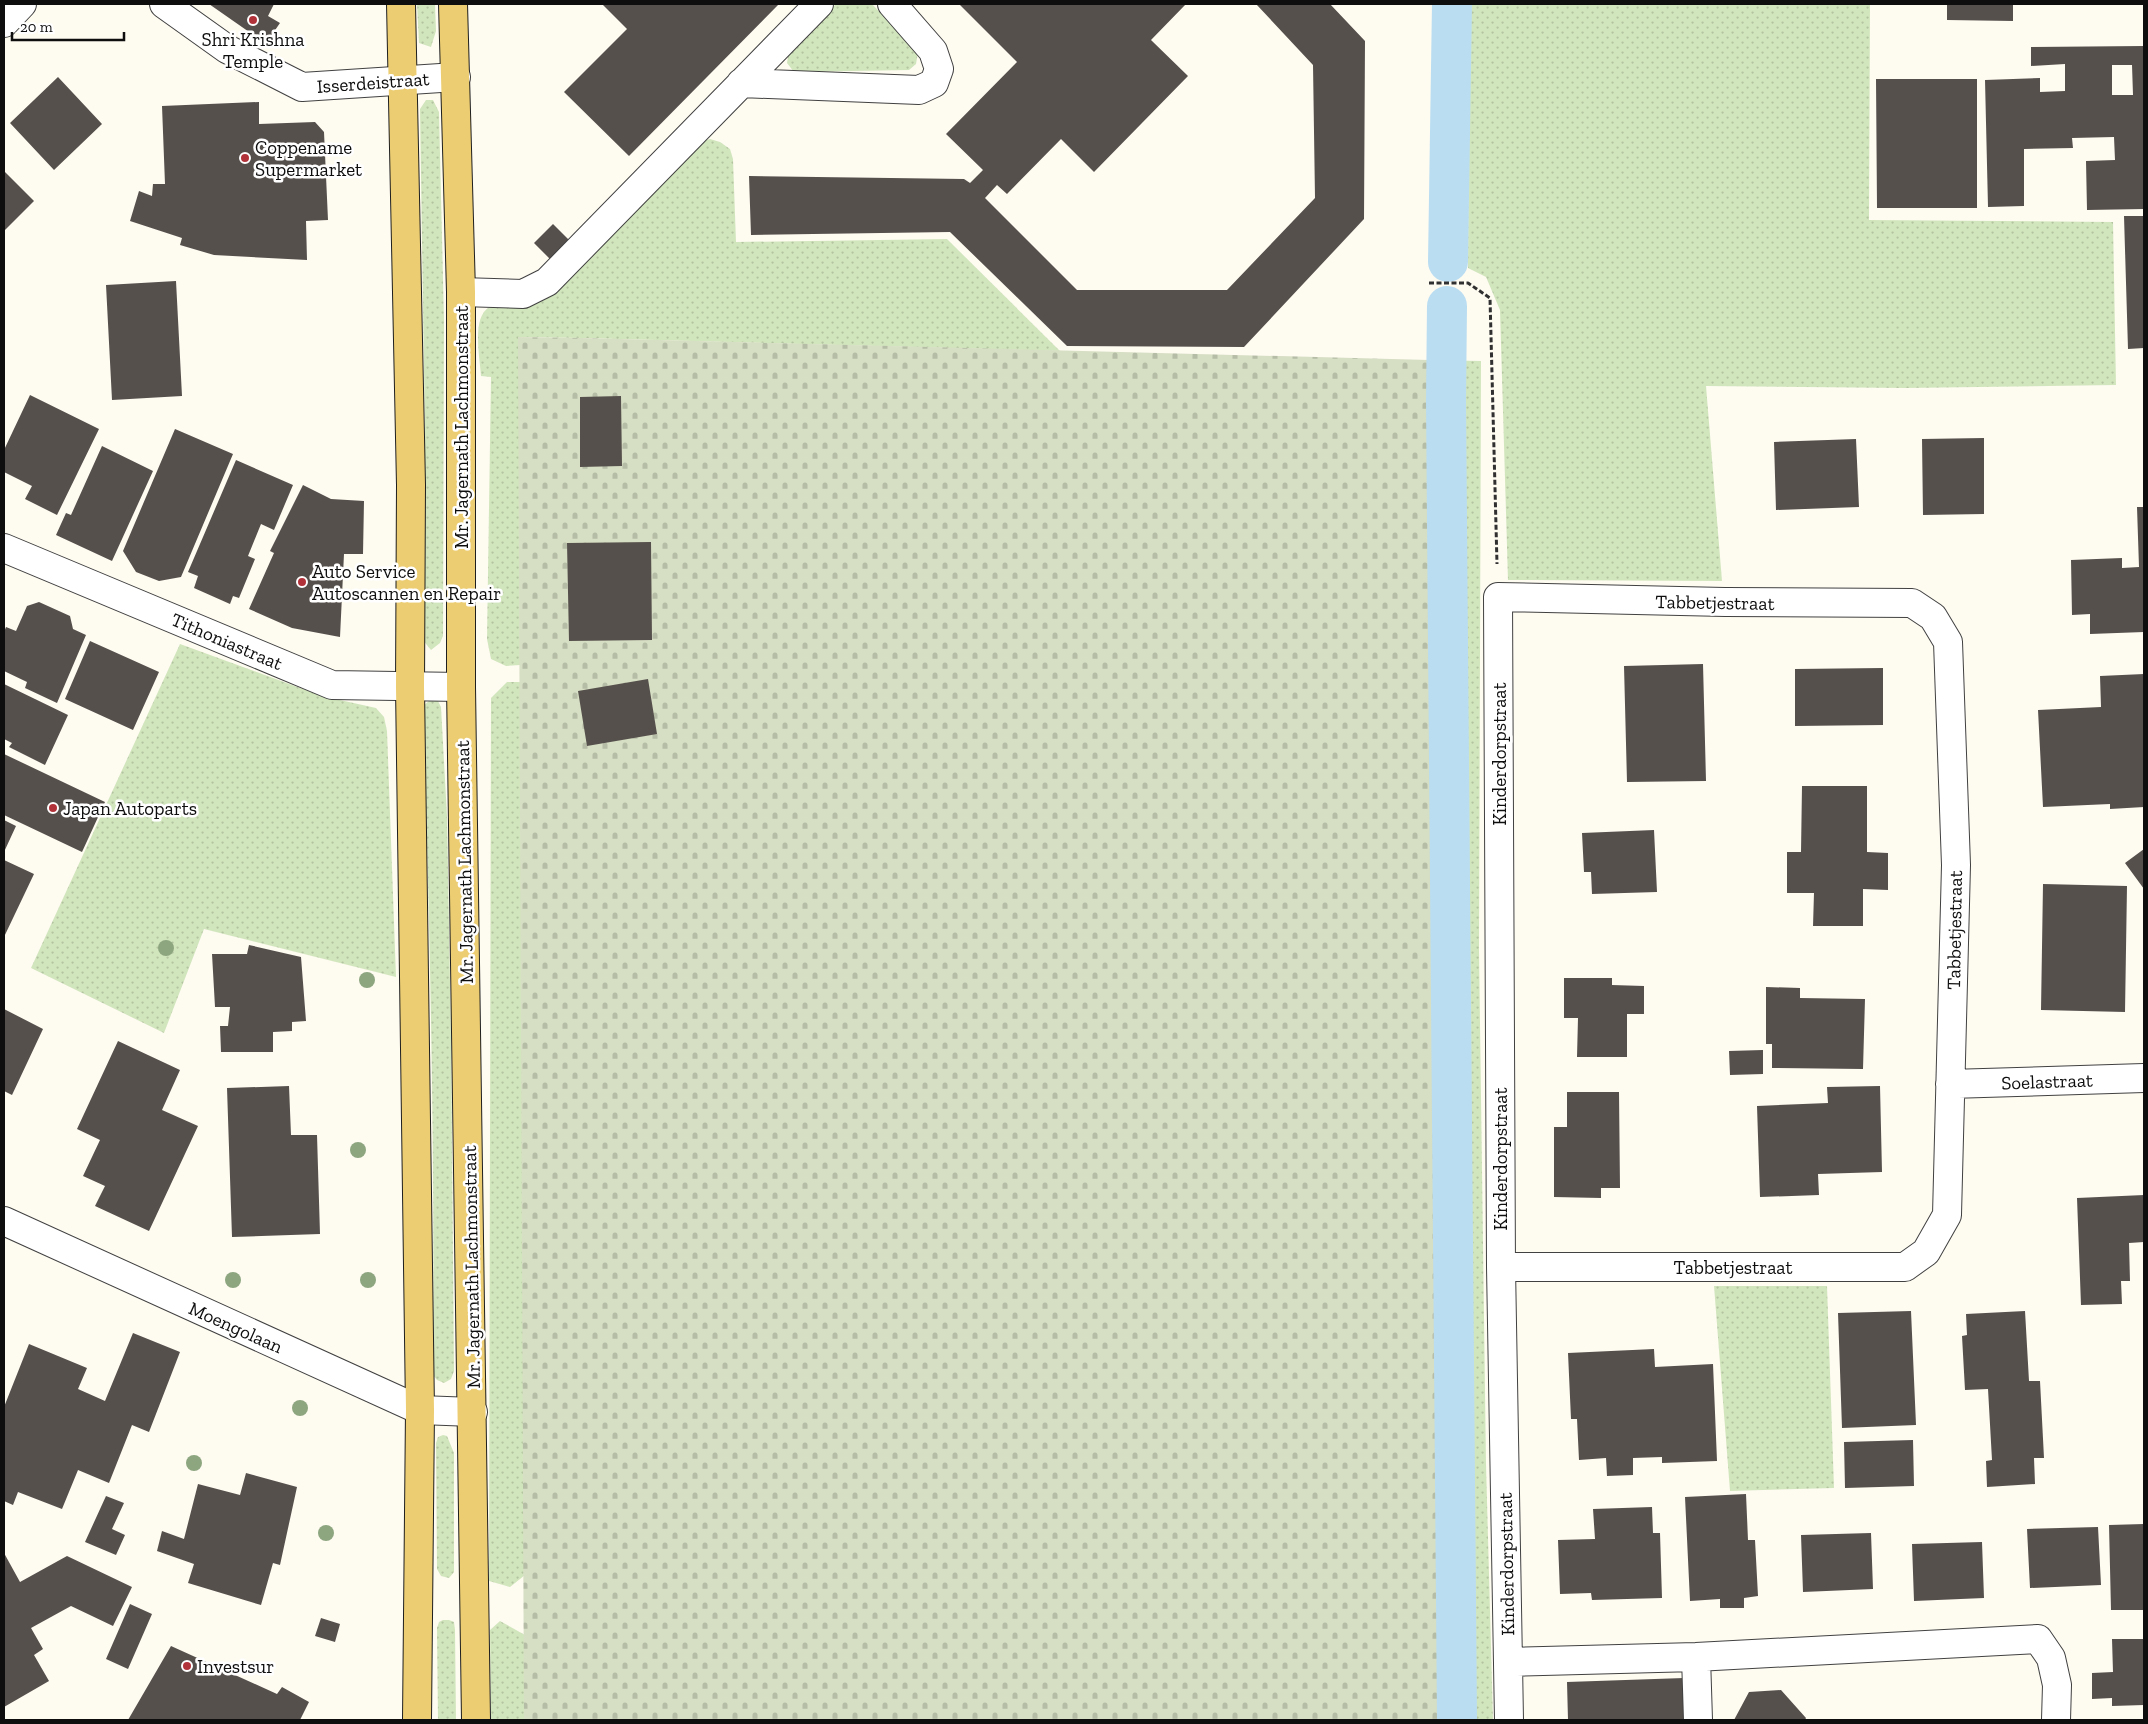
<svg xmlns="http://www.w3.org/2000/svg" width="2148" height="1724" font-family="'Zilla Slab',serif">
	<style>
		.grass { fill: url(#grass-dots) }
		.cemetery { fill: url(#cemetery-stones) }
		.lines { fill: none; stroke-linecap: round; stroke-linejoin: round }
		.canal { stroke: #baddf1; stroke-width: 40 }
		.building { fill: #56504c; fill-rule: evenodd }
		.minor-casing { stroke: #414141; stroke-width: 30 }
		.major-casing { stroke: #1f1f1f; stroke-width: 30 }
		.path { stroke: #303030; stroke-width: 3; stroke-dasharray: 5 2.5; stroke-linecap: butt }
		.minor { stroke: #fff; stroke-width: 28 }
		.major { stroke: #eccd72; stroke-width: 28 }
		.tree { fill: #8da680 }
		.poi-dot { fill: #b2323a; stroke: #fff; stroke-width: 2 }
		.labels { text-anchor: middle; stroke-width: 5; stroke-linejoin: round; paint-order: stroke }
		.poi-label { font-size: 19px; fill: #0e0e0e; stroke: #fff; text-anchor: start }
		.street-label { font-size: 19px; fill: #0e0e0e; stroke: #fff }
	</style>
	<defs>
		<pattern id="grass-dots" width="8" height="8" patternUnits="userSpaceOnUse" patternTransform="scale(1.25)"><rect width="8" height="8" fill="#d2e6bd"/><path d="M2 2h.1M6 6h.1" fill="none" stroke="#b3c4a1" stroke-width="1.8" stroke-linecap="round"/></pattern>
		<pattern id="cemetery-stones" width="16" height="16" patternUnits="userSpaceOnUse" patternTransform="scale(1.25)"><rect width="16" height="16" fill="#d6dec3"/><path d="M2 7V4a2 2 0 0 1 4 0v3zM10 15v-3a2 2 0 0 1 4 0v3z" fill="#b6bda6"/></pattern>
	</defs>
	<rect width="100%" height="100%" fill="#fefbf1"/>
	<path class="grass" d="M417 4H435L436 31 431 47 419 43Z
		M836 4H872L918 52 916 64 909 70 794 72 787 63 789 50Z
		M1469 4H1870L1869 220 2113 222 2116 385 1905 388 1706 386 1722 581 1508 580 1500 310 1486 277 1468 268Z
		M426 100H433L439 112 444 320 443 636 440 643 431 650 422 639 425 436 420 109Z
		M710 139 720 142 730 149 733 159 736 242 947 239 1060 351 582 338 519 337 520 665 506 666 491 659 487 639 491 377 481 376C480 358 471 316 490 307 493 305 498 305 502 305L699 142Z
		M1429 360 1481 361 1479 950 1486 1464 1493 1720H1443Z
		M180 644 322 696 376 708 384 717 387 731 396 977 204 929 164 1033 31 968Z
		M507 682H520L525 1575 510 1587 489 1581 491 698Z
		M429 701H438L441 707 447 816 451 1037 454 1371 451 1379 444 1383 437 1380 433 1375C435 1152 430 929 423 706Z
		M1714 1286H1827L1834 1488 1730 1491Z
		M443 1435 447 1436 454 1453V1572L449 1578 441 1576 437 1569 436 1443 438 1437Z
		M443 1620H449L454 1622 455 1630 456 1720H438L437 1628 439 1622Z
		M500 1621 525 1635 524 1720H491L490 1630Z"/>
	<path class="cemetery" d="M518 337 582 338 1429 360 1443 1720H524Z"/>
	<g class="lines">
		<path class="canal" d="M1448 262 1452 4
			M1447 306 1446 401 1457 1720"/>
	</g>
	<path class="building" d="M209 4H274L268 16 280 23 271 36 252 34Z
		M602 4H779L629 156 564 92 627 29Z
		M959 4H1186L1151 40 1188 76 1094 172 1061 139 1007 194 997 185 985 198 1077 290H1227L1315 198 1313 65 1256 4H1330L1365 41 1364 219 1244 347 1067 346 950 232 751 235 749 176 964 179 970 183 983 170 946 134 1017 62Z
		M1947 4H2013V21L1947 20Z
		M2144 46V209L2087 210 2086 161 2115 160 2114 137 2072 138 2073 148 2024 149V206L1988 207 1985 80 2040 78V92L2065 91V64L2031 66V47ZM2112 65H2132L2133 95H2112Z
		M58 77 102 124 54 170 10 123Z
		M1876 79H1977V208H1877Z
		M259 102V124L315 122 324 132 328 220 306 221 307 260 214 255 180 245 182 238 130 221 139 191 152 196 153 184H165L162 106Z
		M4 171 34 201 4 231Z
		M2124 216H2144V348L2128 349Z
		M553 224 573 244 554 263 534 243Z
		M176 281 182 396 112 400 106 285Z
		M30 395 99 429 57 515 25 499 32 486 4 472V450Z
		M621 396 622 466 580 467V397Z
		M175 429 233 454 181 577 159 581 136 572 123 551Z
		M1984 438V514L1923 515 1922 439Z
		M1856 439 1859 507 1776 510 1774 442Z
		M102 446 153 471 112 561 56 535 66 513 71 515Z
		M236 460 293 485 274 530 261 524 248 556 255 559 239 598 233 596 230 604 194 588 198 576 188 572Z
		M303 485 331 499 364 501 363 554H344L340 637 292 628 249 609 274 553 270 551Z
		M2137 507H2144V632L2090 634V614L2072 615 2071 560 2122 558V568L2139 567Z
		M651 542 652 640 569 641 567 543Z
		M39 602 70 616 73 629 86 635 57 703 25 688 27 682 4 671V632L6 627 16 631 27 606Z
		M90 641 159 672 133 730 65 699Z
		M1703 664 1706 781 1627 782 1624 666Z
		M1883 668V725L1795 726V669Z
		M2144 674V807L2110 809V804L2043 807 2038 710 2101 707 2100 676Z
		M648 679 657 734 587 746 578 691Z
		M4 684 68 715 45 765 9 747 12 743 4 739Z
		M4 754 105 802 82 852 4 815Z
		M1802 786H1867V852L1888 853V890L1863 889V926H1813L1814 893H1787V852H1801Z
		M4 820 16 826 4 852Z
		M1654 830 1657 892 1592 894 1591 872H1584L1582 833Z
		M2144 849V889L2125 863Z
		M4 860 34 874 4 937Z
		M2043 884 2127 886 2125 1012 2041 1010Z
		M249 945 301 957 306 1021 292 1022V1031L273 1032V1052H221L220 1026H228L230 1007H215L212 954H247Z
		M1564 978H1612V985L1644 986V1014H1627V1057H1577L1578 1018H1564Z
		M1766 987 1800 988V998L1865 999 1863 1069 1772 1068V1044H1766Z
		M4 1009 43 1029 12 1095 4 1091Z
		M118 1041 180 1070 162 1110 198 1126 149 1231 95 1206 105 1186 83 1176 100 1140 77 1129Z
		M1763 1050V1074L1730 1075 1729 1051Z
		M289 1086 291 1135H317L320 1234 232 1237 227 1088Z
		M1880 1086 1882 1172 1818 1174 1819 1195 1760 1197 1757 1106 1828 1103 1827 1087Z
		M1567 1092H1619L1620 1188H1601V1198L1554 1197V1127H1567Z
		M2144 1195V1242L2129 1243 2130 1281H2121L2122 1304 2081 1305 2077 1198Z
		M1911 1311 1916 1425 1842 1428 1838 1313Z
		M2025 1311 2029 1381H2040L2044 1458H2034L2035 1484 1987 1487 1986 1461 1992 1460 1988 1389 1965 1390 1962 1336 1967 1335 1966 1314Z
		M133 1333 180 1352 149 1432 132 1425 109 1483 78 1470 62 1509 18 1492 13 1505 4 1501V1407L29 1344 87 1368 78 1389 105 1401Z
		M1654 1349 1655 1367 1713 1364 1717 1461 1662 1463V1457L1633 1458V1475L1607 1476 1606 1458 1579 1460 1577 1419H1571L1568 1353Z
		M1913 1440 1914 1486 1845 1488 1844 1442Z
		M246 1473 297 1487 280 1565 273 1563 261 1605 188 1583 194 1564 157 1551 162 1531 184 1539 198 1484 240 1495Z
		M1746 1494 1748 1540H1755L1758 1596 1744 1598V1608H1720V1599L1690 1601 1685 1497Z
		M106 1496 124 1503 112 1529 125 1535 116 1555 85 1542Z
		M1652 1507 1653 1533H1660L1662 1598 1592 1600 1591 1593 1560 1594 1558 1540 1595 1539 1593 1509Z
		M2144 1524V1610H2111L2109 1525Z
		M2098 1527 2101 1585 2030 1588 2027 1529Z
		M1871 1533 1873 1589 1803 1592 1801 1535Z
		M1982 1542 1984 1598 1914 1601 1912 1544Z
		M4 1553 20 1582 67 1556 132 1587 113 1626 71 1606 31 1628 43 1649 34 1655 49 1681 4 1707Z
		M130 1604 152 1614 128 1669 106 1659Z
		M321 1618 340 1624 335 1642 315 1636Z
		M2112 1639H2144V1705L2112 1706V1698L2092 1699V1673L2113 1672Z
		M171 1646 277 1694 282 1687 309 1702 300 1720H128Z
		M1684 1678 1685 1720H1568L1567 1682Z
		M1781 1690 1806 1718 1805 1720H1734L1749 1692Z"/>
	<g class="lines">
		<defs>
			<path id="minor" d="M164 4 227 49 302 87 456 77
				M4 23 22 4
				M741 83 919 90 934 83 939 69 933 51 892 4
				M461 292 523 294 547 282 819 4
				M4 548 332 685 461 687
				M1950 1084 2144 1078
				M4 1221 420 1410 473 1412
				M1501 1267H1905L1926 1252 1947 1215 1956 865 1948 642 1933 617 1912 603 1725 602 1498 597 1501 1267 1509 1720
				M1696 1657 1698 1720
				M1508 1662 1696 1657 2038 1639 2051 1658 2057 1685 2056 1720"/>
			<path id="major" d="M401 4 411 485 410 687 420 1410 417 1720
				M453 4 461 292V687L476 1720"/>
		</defs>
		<use href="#minor" class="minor-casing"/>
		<use href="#major" class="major-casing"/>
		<path class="path" d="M1429 283H1468L1490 298 1497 564"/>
		<use href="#minor" class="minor"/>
		<use href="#major" class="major"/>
	</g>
	<g class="tree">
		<circle cx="166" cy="948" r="8"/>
		<circle cx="367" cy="980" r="8"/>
		<circle cx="358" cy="1150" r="8"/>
		<circle cx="233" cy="1280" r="8"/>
		<circle cx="368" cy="1280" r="8"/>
		<circle cx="300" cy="1408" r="8"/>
		<circle cx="194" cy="1463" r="8"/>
		<circle cx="326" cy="1533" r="8"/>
	</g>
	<g class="poi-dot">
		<circle cx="253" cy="20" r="5"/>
		<circle cx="245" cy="158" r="5"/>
		<circle cx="302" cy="582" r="5"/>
		<circle cx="53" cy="808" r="5"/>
		<circle cx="187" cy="1666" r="5"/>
	</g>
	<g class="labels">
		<g class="poi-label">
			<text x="253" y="46" text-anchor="middle">Shri Krishna<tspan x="253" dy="22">Temple</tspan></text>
			<text x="255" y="154">Coppename<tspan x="255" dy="22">Supermarket</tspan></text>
			<text x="312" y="578">Auto Service<tspan x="312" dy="22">Autoscannen en Repair</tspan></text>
			<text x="63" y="815">Japan Autoparts</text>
			<text x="197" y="1673">Investsur</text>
		</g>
		<g class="street-label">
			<text transform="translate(373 82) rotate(-4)" y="7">Isserdeistraat</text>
			<text transform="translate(461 427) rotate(-90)" y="7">Mr. Jagernath Lachmonstraat</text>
			<text transform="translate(1715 602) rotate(1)" y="7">Tabbetjestraat</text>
			<text transform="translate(227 641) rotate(23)" y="7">Tithoniastraat</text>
			<text transform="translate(1499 754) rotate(-90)" y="7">Kinderdorpstraat</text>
			<text transform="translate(464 862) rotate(-91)" y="7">Mr. Jagernath Lachmonstraat</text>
			<text transform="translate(1954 930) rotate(-89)" y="7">Tabbetjestraat</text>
			<text transform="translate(2047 1081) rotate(-2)" y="7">Soelastraat</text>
			<text transform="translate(1500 1159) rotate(-90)" y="7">Kinderdorpstraat</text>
			<text transform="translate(471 1267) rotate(-91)" y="7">Mr. Jagernath Lachmonstraat</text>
			<text x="1733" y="1274">Tabbetjestraat</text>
			<text transform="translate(236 1327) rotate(24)" y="7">Moengolaan</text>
			<text transform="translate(1506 1564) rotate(-91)" y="7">Kinderdorpstraat</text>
		</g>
	</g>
	<rect width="2148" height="1724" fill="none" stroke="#0e0e0e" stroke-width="10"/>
	<path d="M12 32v8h112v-8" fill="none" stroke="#0e0e0e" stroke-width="2.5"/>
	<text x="20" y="32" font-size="15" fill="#0e0e0e" stroke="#ffffff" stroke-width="4" paint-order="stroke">20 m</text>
</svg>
